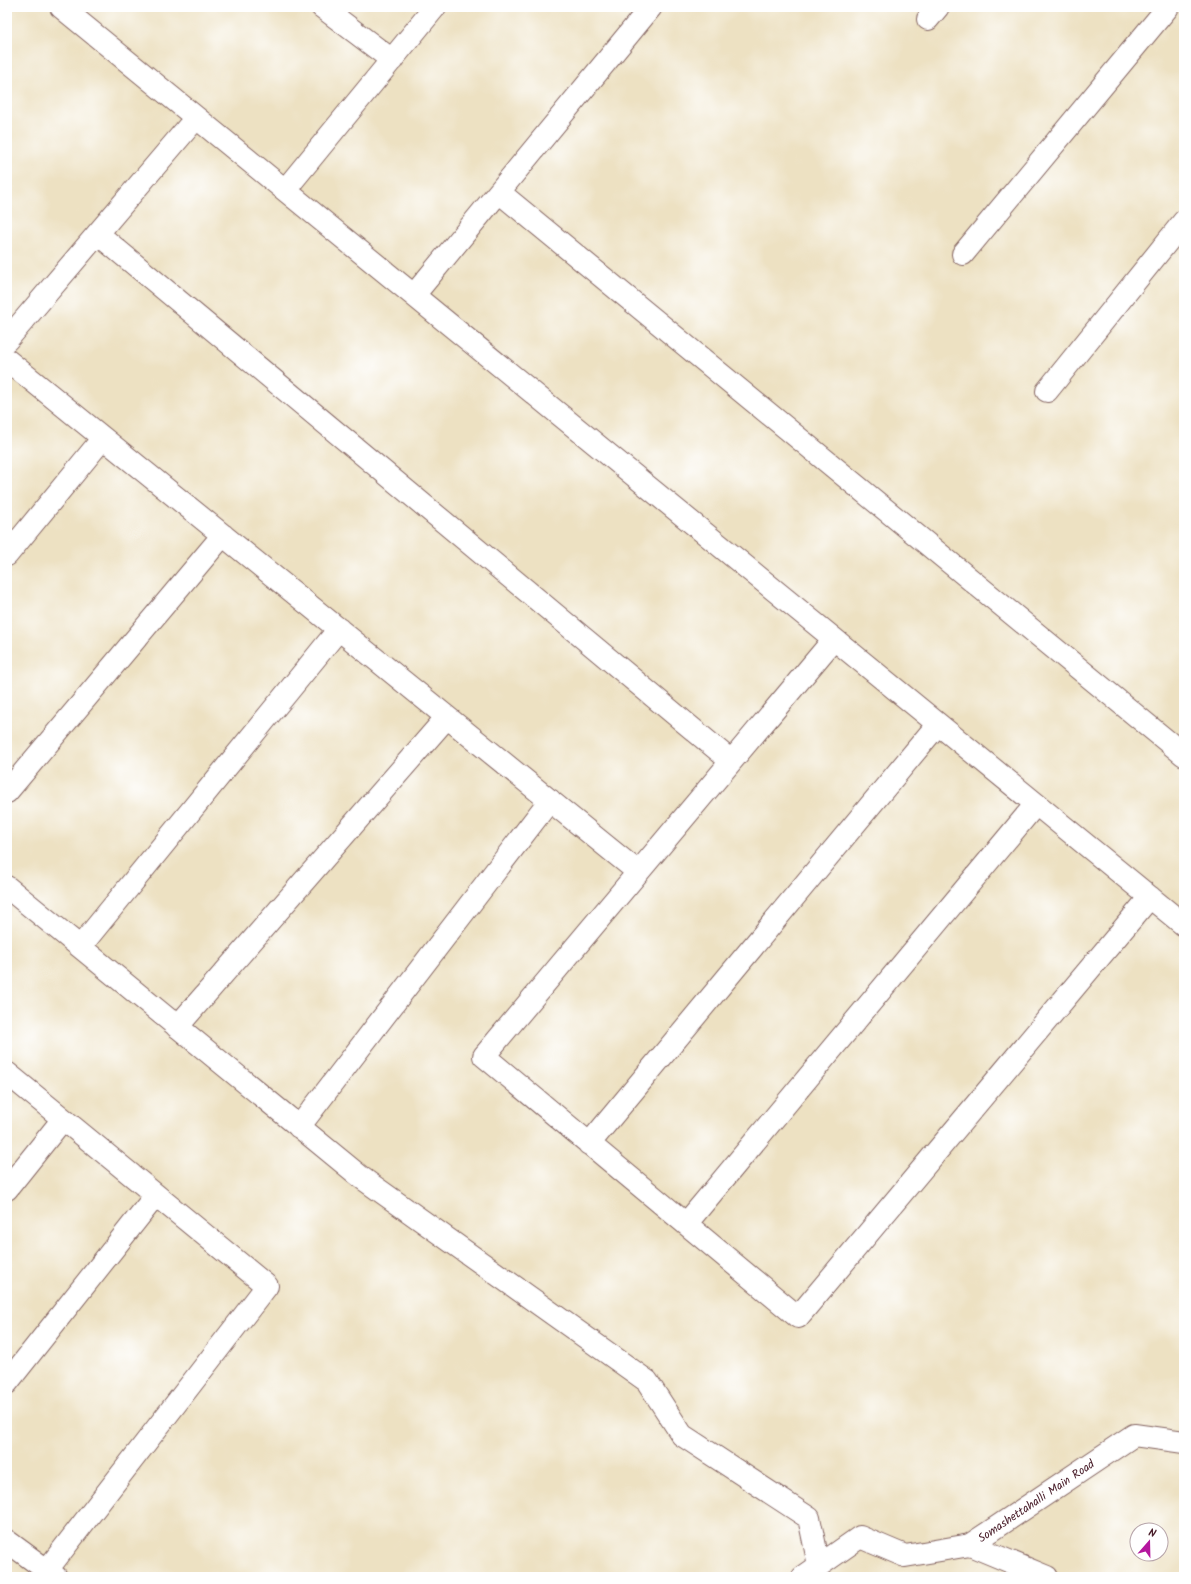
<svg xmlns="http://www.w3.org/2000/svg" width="1191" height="1584" font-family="Kalam,sans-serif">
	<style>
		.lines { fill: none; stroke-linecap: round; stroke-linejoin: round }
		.street-casing { stroke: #836360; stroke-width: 24 }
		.secondary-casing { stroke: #836360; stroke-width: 24 }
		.street { stroke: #fff; stroke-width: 22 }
		.secondary { stroke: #fff; stroke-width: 22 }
		.labels { text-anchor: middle; stroke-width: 3; stroke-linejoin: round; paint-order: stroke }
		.street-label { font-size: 12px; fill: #4a1f2b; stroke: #fff }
	</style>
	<rect width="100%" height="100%" fill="#fff"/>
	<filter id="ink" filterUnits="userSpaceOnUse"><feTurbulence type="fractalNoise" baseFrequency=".025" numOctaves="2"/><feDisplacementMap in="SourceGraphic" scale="8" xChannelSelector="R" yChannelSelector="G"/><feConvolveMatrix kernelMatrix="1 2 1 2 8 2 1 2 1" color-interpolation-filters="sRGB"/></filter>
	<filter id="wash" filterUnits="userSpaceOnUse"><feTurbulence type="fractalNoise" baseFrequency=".012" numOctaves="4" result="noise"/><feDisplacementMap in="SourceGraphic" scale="16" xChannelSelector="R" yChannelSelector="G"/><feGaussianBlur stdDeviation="0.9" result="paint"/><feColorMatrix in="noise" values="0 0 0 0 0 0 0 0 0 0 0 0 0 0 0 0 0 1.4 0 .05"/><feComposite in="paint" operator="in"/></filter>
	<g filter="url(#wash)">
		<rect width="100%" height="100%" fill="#ede1c2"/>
	</g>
	<g filter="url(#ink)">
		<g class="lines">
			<defs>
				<path id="street" d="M61 7 1184 925
					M322 7 392 60
					M928 19 938 7
					M285 190 435 7
					M499 192 1184 755
					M98 234 731 761
					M963 254 1168 7
					M414 295 651 7
					M7 340 196 118
					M7 360 638 872
					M1047 391 1184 221
					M7 555 103 438
					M834 639 484 1056 798 1317 1150 897
					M7 792 223 535
					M7 887 362 1178 647 1381 682 1435 809 1518 819 1565
					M80 947 339 629
					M177 1027 447 717
					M7 1073 267 1286 47 1570
					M299 1127 550 800
					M589 1144 938 724
					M7 1189 63 1119
					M686 1224 1036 804
					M7 1383 156 1195
					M7 1541 56 1577
					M970 1545 1047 1577"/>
				<path id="secondary" d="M803 1577 860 1537 905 1556 970 1545 1134 1435 1184 1442"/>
			</defs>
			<use href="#street" class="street-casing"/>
			<use href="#secondary" class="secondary-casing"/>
			<use href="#street" class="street"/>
			<use href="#secondary" class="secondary"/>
		</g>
	</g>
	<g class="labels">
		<g class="street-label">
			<text transform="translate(1036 1501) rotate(-34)" y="4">Somashettahalli Main Road</text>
		</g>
	</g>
	<rect width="1191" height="1584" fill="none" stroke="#fff" stroke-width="24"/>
	<g transform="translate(1149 1542) rotate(20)"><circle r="19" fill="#ffffff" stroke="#b7a5aa"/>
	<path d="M0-3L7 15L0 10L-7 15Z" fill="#b5179e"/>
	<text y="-6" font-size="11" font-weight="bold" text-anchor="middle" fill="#4a1f2b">N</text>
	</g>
</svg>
